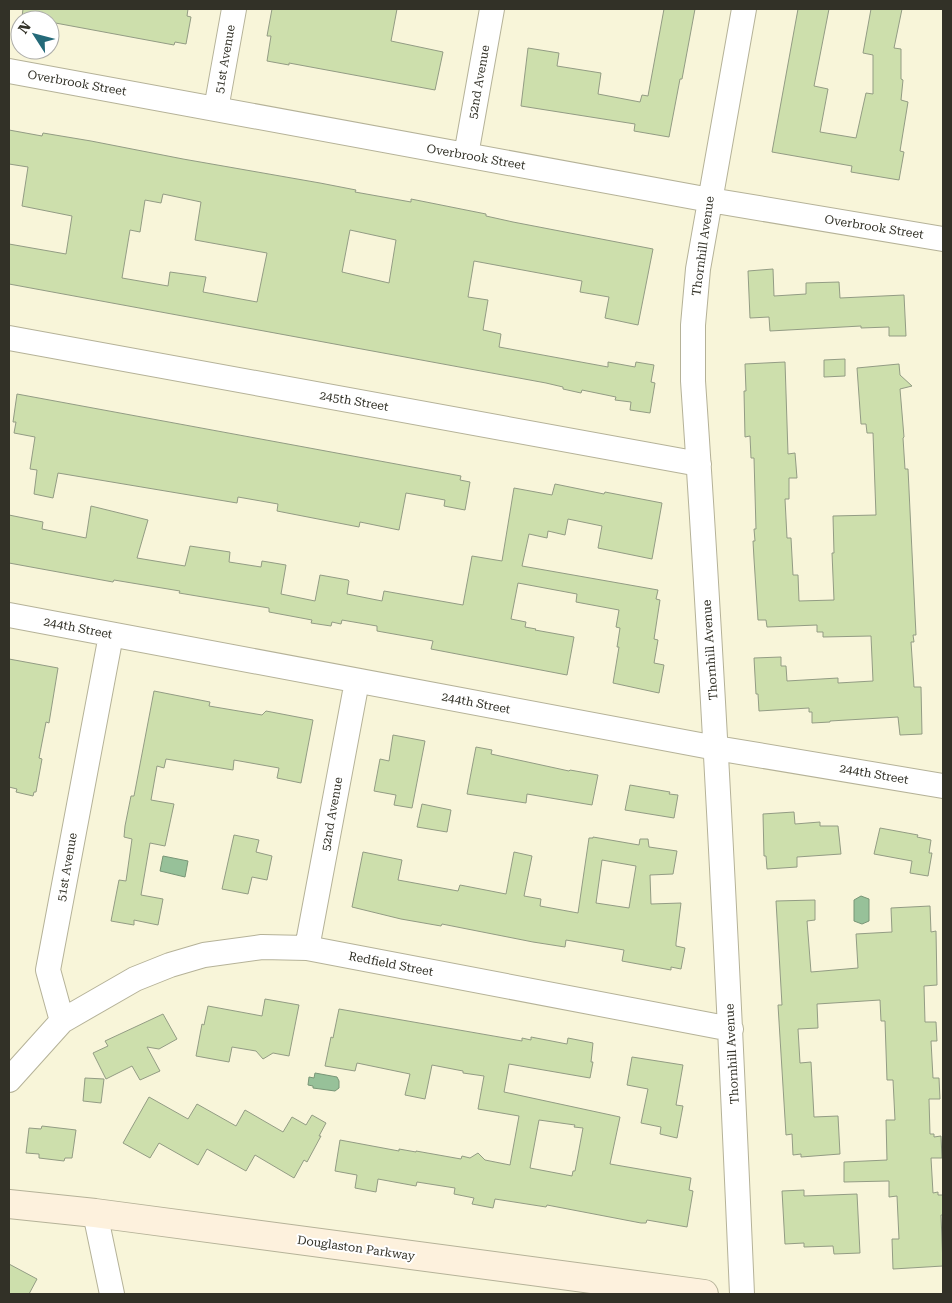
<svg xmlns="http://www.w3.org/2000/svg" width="952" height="1303" font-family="'Roboto Serif',serif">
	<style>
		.water { fill: #97c199; stroke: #799677 }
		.building { fill: #cddfac; stroke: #939c84; fill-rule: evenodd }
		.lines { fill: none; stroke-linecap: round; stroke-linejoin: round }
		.minor-casing { stroke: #b5b298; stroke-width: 26 }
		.secondary-casing { stroke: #b5b298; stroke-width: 30 }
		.minor { stroke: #fff; stroke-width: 24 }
		.secondary { stroke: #fdf1dd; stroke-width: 28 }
		.labels { text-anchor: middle; stroke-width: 4; stroke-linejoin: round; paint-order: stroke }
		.street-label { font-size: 12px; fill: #323127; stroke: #fff }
	</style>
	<rect width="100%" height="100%" fill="#f8f5d9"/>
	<path class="water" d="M163 856 188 861 185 877 160 871Z
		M861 896 869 899V921L862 924 854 921V900Z
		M315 1073 337 1077 339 1081V1088L335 1091 313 1088V1086L308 1085 309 1077 314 1078Z"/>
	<path class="building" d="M23 9H188L187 16 191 17 186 44 175 42 174 45 50 22V20H38L22 17Z
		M272 9H397L391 41 443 52 435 90 289 63V65L267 61 271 36H267Z
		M664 9H695L682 79H680L669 137 634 131 635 124 521 106 528 48 559 53 557 66 601 73 598 94 640 102 642 95 648 96Z
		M798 9H829L814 86 828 89 820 132 856 138 866 93 873 94V55L863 53 871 9H902L894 48 901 49V79L903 80 901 100 908 102 900 151 904 152 899 180 851 172 852 166 772 152Z
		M9 130 42 136 43 133 91 141 183 159 320 183 356 190 355 192 411 202V199L486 214V216L513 222 653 249 638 325 605 318 609 297 580 292 582 281 474 261 468 297 488 300 483 330 501 334 499 347 608 367V362L635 367 636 362 654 365 651 382 655 383 650 413 630 410 631 402 615 400 616 397 582 390 581 393 563 389V387L546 383 9 284V244L66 254 72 216 22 206 28 167 9 164ZM163 194 201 202 195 240 267 253 257 302 203 292 206 277 170 272 168 286 122 278 130 230 140 232 145 200 161 203ZM350 230 396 240 389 283 342 272Z
		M773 269 774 296 806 294V283L839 282 840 298 904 295 906 336H889V327L861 328V326L770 331 769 317 750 318 748 271Z
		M845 359V376L824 377V360Z
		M785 362 788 454 795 453 797 478H789V499H785L787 538H791L793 575H798L799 601 834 600 832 553H834L833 516 876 515 873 433H867L866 424H861L857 368 899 364 900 375 912 386 900 389 904 437 903 438 905 469H908L916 635H913L914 642H911L914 687H921L922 734 900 735 898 717 830 721V722L812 723V712H809V708L759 711 758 694H756L754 658 781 657V666H786L787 681 838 678V683L873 681 871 636 823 637V632H817V625L767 627 766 620H758L754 559 753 541H755L754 529H756L754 458H751L750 436 745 437 744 391H746L745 364Z
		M17 394 461 476 460 480 470 482 465 510 444 506 445 500 406 493 399 530 360 522 359 527 277 511 278 504 238 497 237 503 58 473 53 498 34 494 37 470 30 469 35 437 14 433 16 422H13Z
		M555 484 604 494 605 492 662 503 652 559 598 548 602 526 568 519 565 535 548 531 547 538 529 534 522 566 658 590 656 599 660 600 654 639 658 640 654 663 664 665 659 693 613 683 619 647H617L620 628 616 627 619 610 576 602 577 594 518 583 511 619 526 622 525 627 536 629 535 630 574 637 567 675 431 649 433 641 377 631V626L342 620 341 624 332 622 331 626 311 623 312 620 269 612V608L179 593 180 591 114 580 113 582 9 563V515L43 522 42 529 86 538 91 506 148 520 137 558 185 566 190 546 230 552 229 562 261 567 262 561 286 565 281 594 315 601 320 575 348 580 349 581 347 594 382 601 384 591 463 605 472 556 502 561 514 488 552 495Z
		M9 659 58 668 49 723 46 722 39 758 42 759 36 792H34L33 796 16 792 17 789 9 787Z
		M154 691 210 702 209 706 262 715 266 711 313 720 301 783 277 778 279 768 234 760 233 770 166 759 164 768 157 766 151 800 174 804 165 846 150 843 141 895 163 899 158 925 134 920V925L111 921 119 880 126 881 132 839 124 837 125 826 131 796H134Z
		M393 735 425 741 412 808 394 805 396 795 374 791 380 759 389 761Z
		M476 747 492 750 491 754 500 756 569 771 570 770 598 775 592 805 527 794 526 803 467 794Z
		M630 785 670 792 669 794 678 795 674 818 625 810Z
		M422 804 451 810 447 832 417 827Z
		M794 812 795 824 820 822V826H838L841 854 797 857V867L767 869 766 856H764L763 814Z
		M880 828 918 835 917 837 931 840 929 853H932L928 876 910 873 912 861 874 854Z
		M234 835 259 840 256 852 272 856 267 880 252 877 248 894 222 889Z
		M593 837 639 845 640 839H648L649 847 677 851 673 874 650 875 651 904 681 903 676 943V946L685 948 681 969 671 967V970L622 961 624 950 566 940 565 947 533 942 442 924 441 926 401 919 352 907 363 852 402 860 398 880 458 891 460 885 506 894 514 852 532 856 524 896 541 899 540 906 578 913 589 838H593ZM602 860 636 866 629 908 596 903Z
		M815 900V920L807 921 811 972 858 968 856 934 892 932 891 908 930 906 931 932 936 931 937 985 924 986 925 1022H936L937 1041H931L933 1078H939L940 1099H929L930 1134H934V1137L941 1136 942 1158H931L933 1193 938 1192V1195H943V1215H941L943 1266 893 1269 892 1239H899L897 1196 889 1197V1181L844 1182V1162L887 1160 886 1120H895L893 1080H887L885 1021H881L880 1000 817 1004 818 1028 798 1029 800 1063 811 1062 814 1117 838 1116 840 1154 801 1157V1154L793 1155 792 1134 786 1135 778 1005H782L776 901Z
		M265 999 299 1005 289 1056 273 1053 263 1059 256 1051 232 1047 229 1062 196 1056 202 1024 204 1025 208 1006 262 1016Z
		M339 1009 522 1041V1038L531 1040V1037L567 1044 568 1038 593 1043 591 1062H593L590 1078 509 1064 504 1092 620 1117 610 1164 691 1178 689 1190 693 1191 687 1227 647 1220 646 1223H641L547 1205 546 1207 495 1199 493 1208 472 1204 474 1198 454 1194 455 1188 417 1182 416 1186 378 1179 376 1192 355 1188 357 1175 335 1171 340 1140 399 1151V1149L416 1152V1151L461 1159 462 1156 470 1158 478 1153 485 1160 510 1165 519 1116 478 1109 484 1076 463 1073V1071L432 1065 425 1099 405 1095 410 1074 357 1063 355 1071 325 1066 331 1037 333 1038ZM539 1120 575 1125 574 1127 583 1128 575 1171H573L572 1176 530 1168Z
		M163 1014 177 1039 159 1049 147 1047 160 1071 140 1080 132 1066 106 1079 93 1053 108 1046 105 1041Z
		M632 1057 683 1065 676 1105 683 1106 677 1138 660 1134 661 1127 641 1123 648 1089 627 1085Z
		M85 1078 104 1079 101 1103 83 1101Z
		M149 1097 188 1119 197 1104 236 1126 245 1110 283 1132 292 1117 306 1125 312 1115 326 1123 319 1136H321L307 1162 304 1160 294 1178 255 1155 246 1171 207 1149 198 1165 159 1143 150 1158 123 1143Z
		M42 1126 76 1130 72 1158H65L64 1161 39 1158V1154L26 1153 29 1128 41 1129Z
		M804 1190V1196L857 1194 860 1253 834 1254 833 1246 804 1247V1243L785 1244 782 1191Z
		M9 1264 37 1279 29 1294H9Z"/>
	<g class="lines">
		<defs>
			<path id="minor" d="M9 71 710 200 943 239
				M216 109 234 9
				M466 155 492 9
				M9 338 699 464
				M9 615 716 748 943 786
				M307 948 357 681
				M62 1021 135 979 170 965 204 955 262 947 307 948 731 1029
				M9 1080 62 1021 48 970 111 635
				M95 1213 112 1294
				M742 1294C729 990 714 685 693 381V325L698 269 744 9"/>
			<path id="secondary" d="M9 1204 95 1213 704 1294"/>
		</defs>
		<use href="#minor" class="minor-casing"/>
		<use href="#secondary" class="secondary-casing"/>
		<use href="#minor" class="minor"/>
		<use href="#secondary" class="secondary"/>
	</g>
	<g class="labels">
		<g class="street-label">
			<text transform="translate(225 59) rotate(-80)" y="4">51st Avenue</text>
			<text transform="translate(479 82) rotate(-80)" y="4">52nd Avenue</text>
			<text transform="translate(77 83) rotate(10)" y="4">Overbrook Street</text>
			<text transform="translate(476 157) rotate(10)" y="4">Overbrook Street</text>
			<text transform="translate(874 227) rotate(9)" y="4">Overbrook Street</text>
			<text transform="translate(703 246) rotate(-82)" y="4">Thornhill Avenue</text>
			<text transform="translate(354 401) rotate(10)" y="4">245th Street</text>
			<text transform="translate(78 628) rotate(11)" y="4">244th Street</text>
			<text transform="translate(710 650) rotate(-94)" y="4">Thornhill Avenue</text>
			<text transform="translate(476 703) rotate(11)" y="4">244th Street</text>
			<text transform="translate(874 774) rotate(10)" y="4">244th Street</text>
			<text transform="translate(332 814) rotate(-80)" y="4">52nd Avenue</text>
			<text transform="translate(67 867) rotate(-80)" y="4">51st Avenue</text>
			<text transform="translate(391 964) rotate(11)" y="4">Redfield Street</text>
			<text transform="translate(732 1054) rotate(-93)" y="4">Thornhill Avenue</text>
			<text transform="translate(356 1248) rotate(8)" y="4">Douglaston Parkway</text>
		</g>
	</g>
	<rect width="952" height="1303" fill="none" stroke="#323127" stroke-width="20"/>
	<g transform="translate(35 35) rotate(306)"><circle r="24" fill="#ffffff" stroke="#adada9"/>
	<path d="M0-4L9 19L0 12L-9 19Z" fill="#246a79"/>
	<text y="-8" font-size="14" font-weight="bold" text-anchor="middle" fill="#323127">N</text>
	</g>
</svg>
